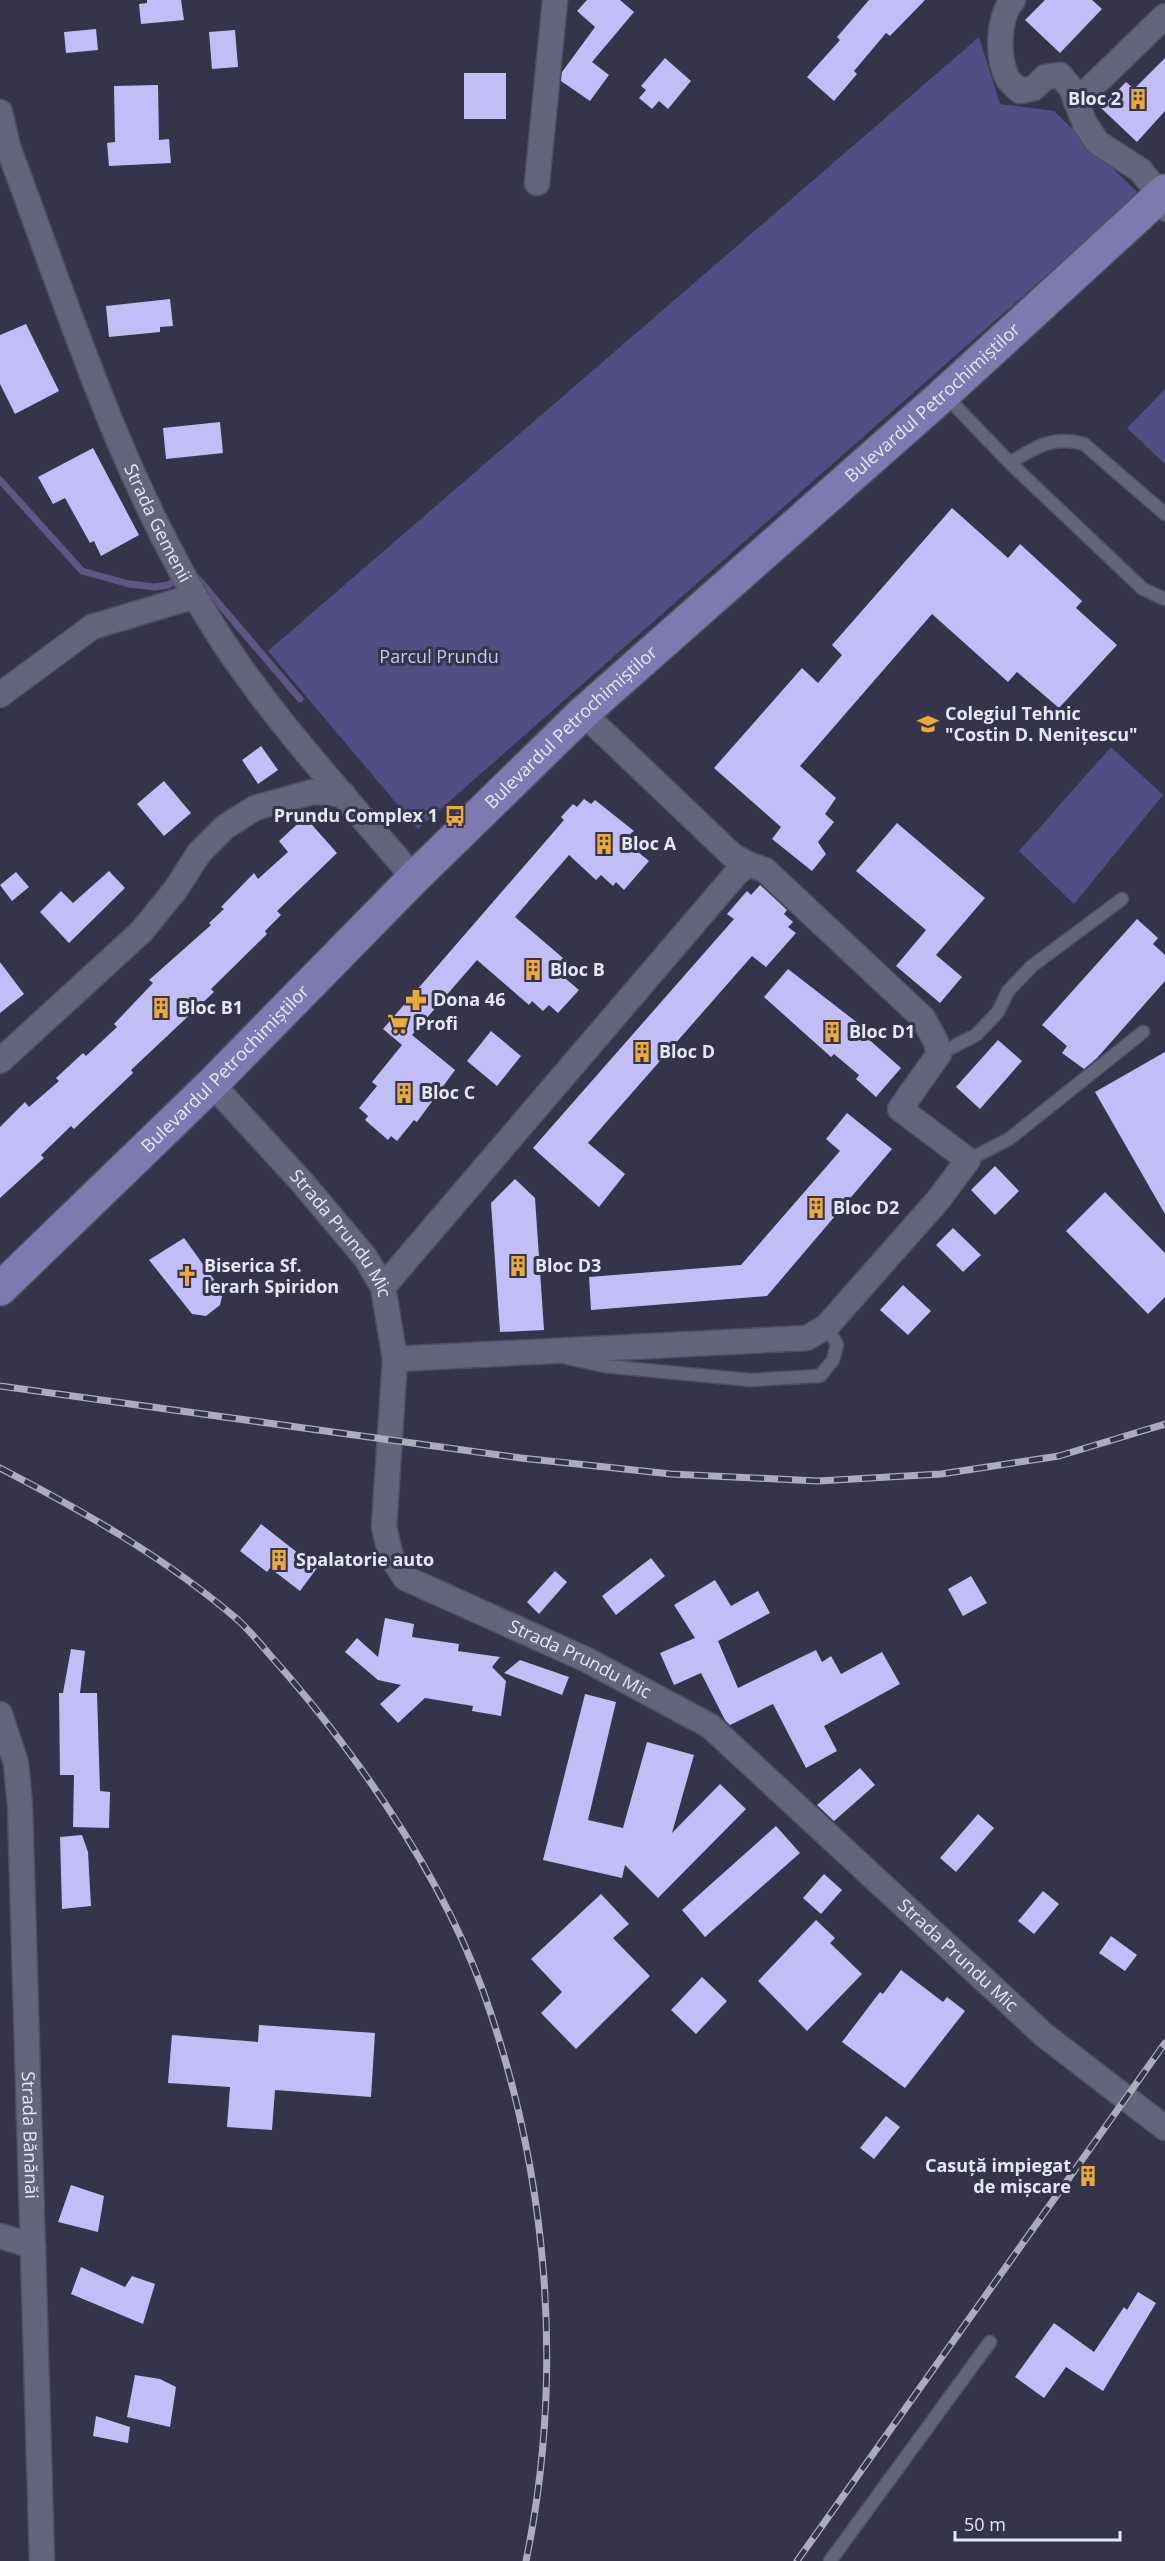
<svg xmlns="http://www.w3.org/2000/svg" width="1165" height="2561" font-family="'Open Sans',sans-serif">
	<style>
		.green { fill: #524d83 }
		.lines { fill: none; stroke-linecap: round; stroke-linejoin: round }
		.stream { stroke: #5e5683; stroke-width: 7 }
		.building { fill: #c1bef7 }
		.service-casing { stroke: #515063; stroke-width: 15 }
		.minor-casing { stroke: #515063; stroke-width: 27 }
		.primary-casing { stroke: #515063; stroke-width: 36 }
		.service { stroke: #65647d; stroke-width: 12 }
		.minor { stroke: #65647d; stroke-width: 24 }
		.primary { stroke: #7d7aaf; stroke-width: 33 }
		.rail-casing { stroke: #acacbd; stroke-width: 7 }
		.rail { stroke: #35344a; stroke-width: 4.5; stroke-dasharray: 14; stroke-linecap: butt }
		.labels { text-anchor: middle; stroke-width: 6; stroke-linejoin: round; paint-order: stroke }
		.poi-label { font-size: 18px; font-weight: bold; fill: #e6e6f5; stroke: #35344a; text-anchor: start }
		.street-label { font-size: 18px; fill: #e6e6f5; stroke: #35344a }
		.park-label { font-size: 18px; fill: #c7c5fc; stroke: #35344a }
	</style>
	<rect width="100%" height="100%" fill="#35344a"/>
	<path class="green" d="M979 37 1000 104 1054 111 1139 194 418 829 268 651Z
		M1165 389V464L1127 428Z
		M1111 747 1163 795 1074 904 1019 851Z"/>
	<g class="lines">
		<path class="stream" d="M0 480 82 571 129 584 155 587 168 585 181 578
			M198 579 300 699"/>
	</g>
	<path class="building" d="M147 0H181L184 20 141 24 139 4 147 3Z
		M587 0H620L634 12 592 62 609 75 590 101 561 81 562 72 595 27 577 11Z
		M869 0H925L890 36 886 33 854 71 857 74 834 101 807 77 840 40 837 37Z
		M1045 0H1092L1102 9 1060 53 1025 20Z
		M96 29 98 50 66 53 64 32Z
		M235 30 238 67 212 69 209 32Z
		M665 58 691 81 668 109 659 101 652 109 639 98 646 90 641 86Z
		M1165 58V111L1137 142 1101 108 1126 82 1134 89Z
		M464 73H506V119H464Z
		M158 85 159 140 169 139 171 163 109 166 107 143 115 142 114 86Z
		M170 299 173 326 160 327V332L109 337 106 306Z
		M26 324 59 391 15 414 0 384V335Z
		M220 422 223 453 166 459 163 428Z
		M93 448 139 535 101 556 94 541 90 543 65 498 53 504 38 477Z
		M952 508 1008 558 1020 544 1082 601 1076 608 1117 645 1059 708 1017 672 1008 682 932 614 800 766 836 798 825 814 834 822 818 842 826 854 812 871 772 839 781 827 714 768 802 668 818 683 842 655 832 645Z
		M261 746 278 770 258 784 242 760Z
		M164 781 191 813 164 836 137 804Z
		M584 799 591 804 595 800 634 831 630 834 644 846 638 852 649 861 624 890 616 882 613 886 601 875 596 880 569 855 515 917 563 958 559 963 571 974 566 979 579 990 558 1013 549 1005 543 1011 532 1001 529 1005 477 960 412 1035 455 1070 417 1122 414 1120 397 1141 391 1136 388 1140 365 1120 368 1116 359 1108 377 1086 372 1082 402 1045 383 1029 564 820 561 817 573 804 577 807Z
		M305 817 337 853 277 911 281 915 265 931 267 934 211 989 214 992 131 1070 133 1073 74 1129 71 1126 41 1155 44 1158 0 1198V1127L25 1102 29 1107 59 1081 56 1078 83 1053 86 1056 117 1027 114 1024 153 983 149 980 211 925 209 923 224 909 221 907 254 873 258 879 288 852 279 841Z
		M897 823 985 898 936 955 962 977 940 1003 896 966 926 930 856 871Z
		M109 871 125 888 69 943 40 912 61 891 73 903Z
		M16 872 29 887 12 901 0 885Z
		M760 885 787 910 784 914 793 922 788 927 796 933 766 967 752 956 588 1143 625 1174 599 1207 533 1148 734 919 727 914 747 891 751 895Z
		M1137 919 1158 938 1153 944 1165 955V981L1097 1058 1084 1069 1062 1053 1067 1046 1042 1025Z
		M0 962 24 994 0 1013Z
		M788 969 859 1024 856 1028 901 1068 876 1097 856 1079 859 1075 834 1054 831 1057 764 997Z
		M491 1031 521 1056 497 1086 467 1061Z
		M998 1040 1022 1061 980 1109 956 1087Z
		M1165 1052V1214L1095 1092Z
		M847 1113 892 1149 767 1296 591 1310 589 1277 741 1265 840 1151 826 1139Z
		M995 1166 1019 1191 995 1215 971 1190Z
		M515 1179 535 1198 544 1330 500 1332 491 1203Z
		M1105 1192 1165 1253V1297L1148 1314 1066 1231Z
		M953 1228 981 1255 963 1272 936 1245Z
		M184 1238 223 1292 220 1305 206 1316 192 1314 149 1260Z
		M903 1285 931 1311 908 1335 880 1310Z
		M261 1524 317 1568 300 1591 270 1568 267 1572 240 1551Z
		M651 1558 665 1576 616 1615 602 1596Z
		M555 1571 567 1582 539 1614 527 1602Z
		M971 1576 987 1603 963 1616 948 1589Z
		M715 1580 731 1606 758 1591 770 1613 718 1641 738 1688 816 1650 822 1662 831 1656 841 1674 882 1652 900 1684 824 1726 837 1751 806 1768 773 1704 730 1725 725 1720 701 1673 674 1685 660 1653 695 1638 674 1605Z
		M385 1618 414 1624 412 1637 459 1644 458 1651 500 1657 492 1667 506 1681 501 1716 472 1711 473 1706 425 1698 398 1723 380 1704 401 1685 378 1680 345 1652 357 1638 378 1657Z
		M71 1649 85 1651 80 1693H97L100 1791 110 1792 109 1828 73 1827 74 1775H60L59 1693H63Z
		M520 1660 569 1677 562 1695 504 1673Z
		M585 1694 616 1702 588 1820 623 1828 647 1742 694 1755 672 1833 720 1784 746 1809 658 1898 625 1865 622 1878 543 1860Z
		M860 1768 875 1785 834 1821 817 1805Z
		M978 1814 994 1828 956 1872 940 1858Z
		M776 1826 800 1853 705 1937 682 1910Z
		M82 1835 88 1852 91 1906 62 1909 60 1837Z
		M824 1874 842 1890 821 1914 803 1898Z
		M1043 1891 1059 1904 1034 1934 1018 1921Z
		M601 1894 629 1924 613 1938 650 1976 576 2049 541 2013 562 1992 531 1959Z
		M816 1920 835 1938 830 1943 862 1974 807 2031 758 1981Z
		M1111 1936 1137 1955 1125 1971 1099 1953Z
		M901 1970 943 2002 947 1997 965 2011 905 2088 842 2042 880 1992 883 1994Z
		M702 1977 727 2001 696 2034 671 2010Z
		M259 2025 375 2033 371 2097 275 2090 272 2130 227 2127 230 2087 168 2083 172 2035 258 2042Z
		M886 2116 900 2127 874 2159 860 2148Z
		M71 2185 104 2196 98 2232 58 2222Z
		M81 2267 125 2287 132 2276 155 2284 143 2324 71 2294Z
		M1138 2292 1156 2303 1103 2391 1066 2367 1044 2398 1015 2377 1054 2323 1094 2352 1124 2307 1127 2310Z
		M135 2375 160 2379 176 2387 170 2427 127 2417Z
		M96 2416 130 2427 128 2443 93 2436Z"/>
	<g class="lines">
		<defs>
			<path id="service" d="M1164 214 1165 215
				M945 395 1010 463 1143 589 1165 599
				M1010 463C1035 447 1054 435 1084 444L1165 514
				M939 1054 976 1035 998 1012 1008 991 1032 966 1122 899
				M968 1160 1009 1139 1143 1032
				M567 1358 604 1366 750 1380 820 1376 833 1360 837 1345 827 1326
				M830 2561 990 2342"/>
			<g id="minor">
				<path d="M1013 0C998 16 997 57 1007 77 1009 82 1016 87 1020 91L1034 88 1045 77 1060 75 1071 88 1085 124 1097 142 1140 170 1161 195"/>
				<path d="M1076 102 1165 16"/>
				<path id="s1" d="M0 112 8 147C69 309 121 479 213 626 270 717 345 796 414 878"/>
				<path d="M537 183 555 0"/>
				<path d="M0 695 92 627 195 596"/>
				<path d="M0 1061 142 931 176 889 199 853 225 827 255 808 312 792 343 794"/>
				<path id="s2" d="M212 1084 301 1181 365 1257 383 1287 395 1359 384 1527 391 1556 405 1578 587 1660 710 1726 1044 2035 1165 2128"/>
				<path d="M383 1287 736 874 748 864 733 856 583 713"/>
				<path d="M395 1359 807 1338 827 1326 939 1199 968 1160 900 1109 939 1054 936 1042 923 1018 765 870 748 864"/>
				<path id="s3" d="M0 1714 16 1763 20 1806 42 2561"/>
				<path d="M0 2236 33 2246"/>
			</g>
			<g id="primary">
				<path id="s4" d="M0 1289 212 1084 414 878 583 713 944 394 1165 191"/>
			</g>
		</defs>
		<use href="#service" class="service-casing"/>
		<use href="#minor" class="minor-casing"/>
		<use href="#primary" class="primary-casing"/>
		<use href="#service" class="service"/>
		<use href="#minor" class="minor"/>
		<use href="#primary" class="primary"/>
		<defs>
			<path id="rail" d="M0 1386 521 1458 671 1474 818 1481 941 1474 1059 1456 1165 1424
				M0 1468C83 1511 166 1558 238 1620 249 1630 259 1642 269 1654 297 1685 323 1717 348 1751 402 1824 452 1905 483 1991 548 2172 565 2372 526 2561
				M797 2561 1165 2043"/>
		</defs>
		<use href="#rail" class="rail-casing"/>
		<use href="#rail" class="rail"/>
	</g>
	<defs>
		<symbol id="building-bare" viewBox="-9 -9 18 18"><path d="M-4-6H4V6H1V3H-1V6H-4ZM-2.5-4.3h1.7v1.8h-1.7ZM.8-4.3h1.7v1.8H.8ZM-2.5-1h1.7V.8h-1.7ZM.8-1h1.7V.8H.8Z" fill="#ebaa39" stroke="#35344a" stroke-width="2.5" paint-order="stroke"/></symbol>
		<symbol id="school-bare" viewBox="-9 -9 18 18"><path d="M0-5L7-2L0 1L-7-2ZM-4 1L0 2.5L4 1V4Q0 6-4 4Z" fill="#ebaa39" stroke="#35344a" stroke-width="2.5" paint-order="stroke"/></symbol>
		<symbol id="bus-bare" viewBox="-9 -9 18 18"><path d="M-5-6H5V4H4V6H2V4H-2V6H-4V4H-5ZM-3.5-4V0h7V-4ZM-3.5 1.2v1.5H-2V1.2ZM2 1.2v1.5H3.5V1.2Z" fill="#ebaa39" stroke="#35344a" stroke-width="2.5" paint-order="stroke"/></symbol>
		<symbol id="pharmacy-bare" viewBox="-9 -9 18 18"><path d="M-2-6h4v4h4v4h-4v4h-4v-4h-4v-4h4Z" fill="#ebaa39" stroke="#35344a" stroke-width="2.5" paint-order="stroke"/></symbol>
		<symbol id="supermarket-bare" viewBox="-9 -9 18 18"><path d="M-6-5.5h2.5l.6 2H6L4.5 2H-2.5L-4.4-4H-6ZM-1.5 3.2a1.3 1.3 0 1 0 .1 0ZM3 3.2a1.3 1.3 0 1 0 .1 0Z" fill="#ebaa39" stroke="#35344a" stroke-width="2.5" paint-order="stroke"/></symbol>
		<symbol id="church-bare" viewBox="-9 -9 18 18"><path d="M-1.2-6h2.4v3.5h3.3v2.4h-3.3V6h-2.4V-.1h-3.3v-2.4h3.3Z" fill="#ebaa39" stroke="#35344a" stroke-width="2.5" paint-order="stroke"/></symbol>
	</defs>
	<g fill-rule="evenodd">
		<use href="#building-bare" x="1123" y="84" width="30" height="30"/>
		<use href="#school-bare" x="913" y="709" width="30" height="30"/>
		<use href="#bus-bare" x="440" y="801" width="30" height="30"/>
		<use href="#building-bare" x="589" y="829" width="30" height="30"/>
		<use href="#building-bare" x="518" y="955" width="30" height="30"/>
		<use href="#pharmacy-bare" x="401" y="985" width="30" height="30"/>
		<use href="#building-bare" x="146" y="993" width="30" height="30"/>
		<use href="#supermarket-bare" x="383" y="1009" width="30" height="30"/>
		<use href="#building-bare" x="817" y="1017" width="30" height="30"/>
		<use href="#building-bare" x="627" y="1037" width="30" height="30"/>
		<use href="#building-bare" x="389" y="1078" width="30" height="30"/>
		<use href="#building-bare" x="801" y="1193" width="30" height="30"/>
		<use href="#building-bare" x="503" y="1251" width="30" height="30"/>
		<use href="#church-bare" x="172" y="1261" width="30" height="30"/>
		<use href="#building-bare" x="264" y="1545" width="30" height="30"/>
		<use href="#building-bare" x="1073" y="2161" width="30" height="30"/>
	</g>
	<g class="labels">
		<g class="poi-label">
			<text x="1121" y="105" text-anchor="end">Bloc 2</text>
			<text x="945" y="720">Colegiul Tehnic<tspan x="945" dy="21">"Costin D. Nenițescu"</tspan></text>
			<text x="438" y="822" text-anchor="end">Prundu Complex 1</text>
			<text x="621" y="850">Bloc A</text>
			<text x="550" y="976">Bloc B</text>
			<text x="433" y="1006">Dona 46</text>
			<text x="178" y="1014">Bloc B1</text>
			<text x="415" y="1030">Profi</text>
			<text x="849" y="1038">Bloc D1</text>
			<text x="659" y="1058">Bloc D</text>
			<text x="421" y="1099">Bloc C</text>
			<text x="833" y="1214">Bloc D2</text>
			<text x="204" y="1272">Biserica Sf.<tspan x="204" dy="21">Ierarh Spiridon</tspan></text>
			<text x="535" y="1272">Bloc D3</text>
			<text x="296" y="1566">Spalatorie auto</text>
			<text x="1071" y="2172" text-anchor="end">Casuță impiegat<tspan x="1071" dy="21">de mișcare</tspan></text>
		</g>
		<g class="street-label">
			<text dy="6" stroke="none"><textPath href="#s4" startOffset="1287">Bulevardul Petrochimiștilor</textPath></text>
			<text dy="6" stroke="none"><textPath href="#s1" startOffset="441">Strada Gemenii</textPath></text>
			<text dy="6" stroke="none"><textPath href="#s4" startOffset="801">Bulevardul Petrochimiștilor</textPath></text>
			<text dy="6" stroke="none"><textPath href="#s4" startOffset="315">Bulevardul Petrochimiștilor</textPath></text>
			<text dy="6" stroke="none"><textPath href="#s2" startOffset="198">Strada Prundu Mic</textPath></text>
			<text dy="6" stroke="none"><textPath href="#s2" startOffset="756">Strada Prundu Mic</textPath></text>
			<text dy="6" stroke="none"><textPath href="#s2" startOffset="1240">Strada Prundu Mic</textPath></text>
			<text dy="6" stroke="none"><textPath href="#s3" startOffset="424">Strada Bănănăi</textPath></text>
		</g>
		<g class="park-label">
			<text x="439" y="663">Parcul Prundu</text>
		</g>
	</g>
	<path d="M955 2531v9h165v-9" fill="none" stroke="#e6e6f5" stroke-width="3"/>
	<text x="964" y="2531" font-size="18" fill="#e6e6f5" stroke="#35344a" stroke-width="4.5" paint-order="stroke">50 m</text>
</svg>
